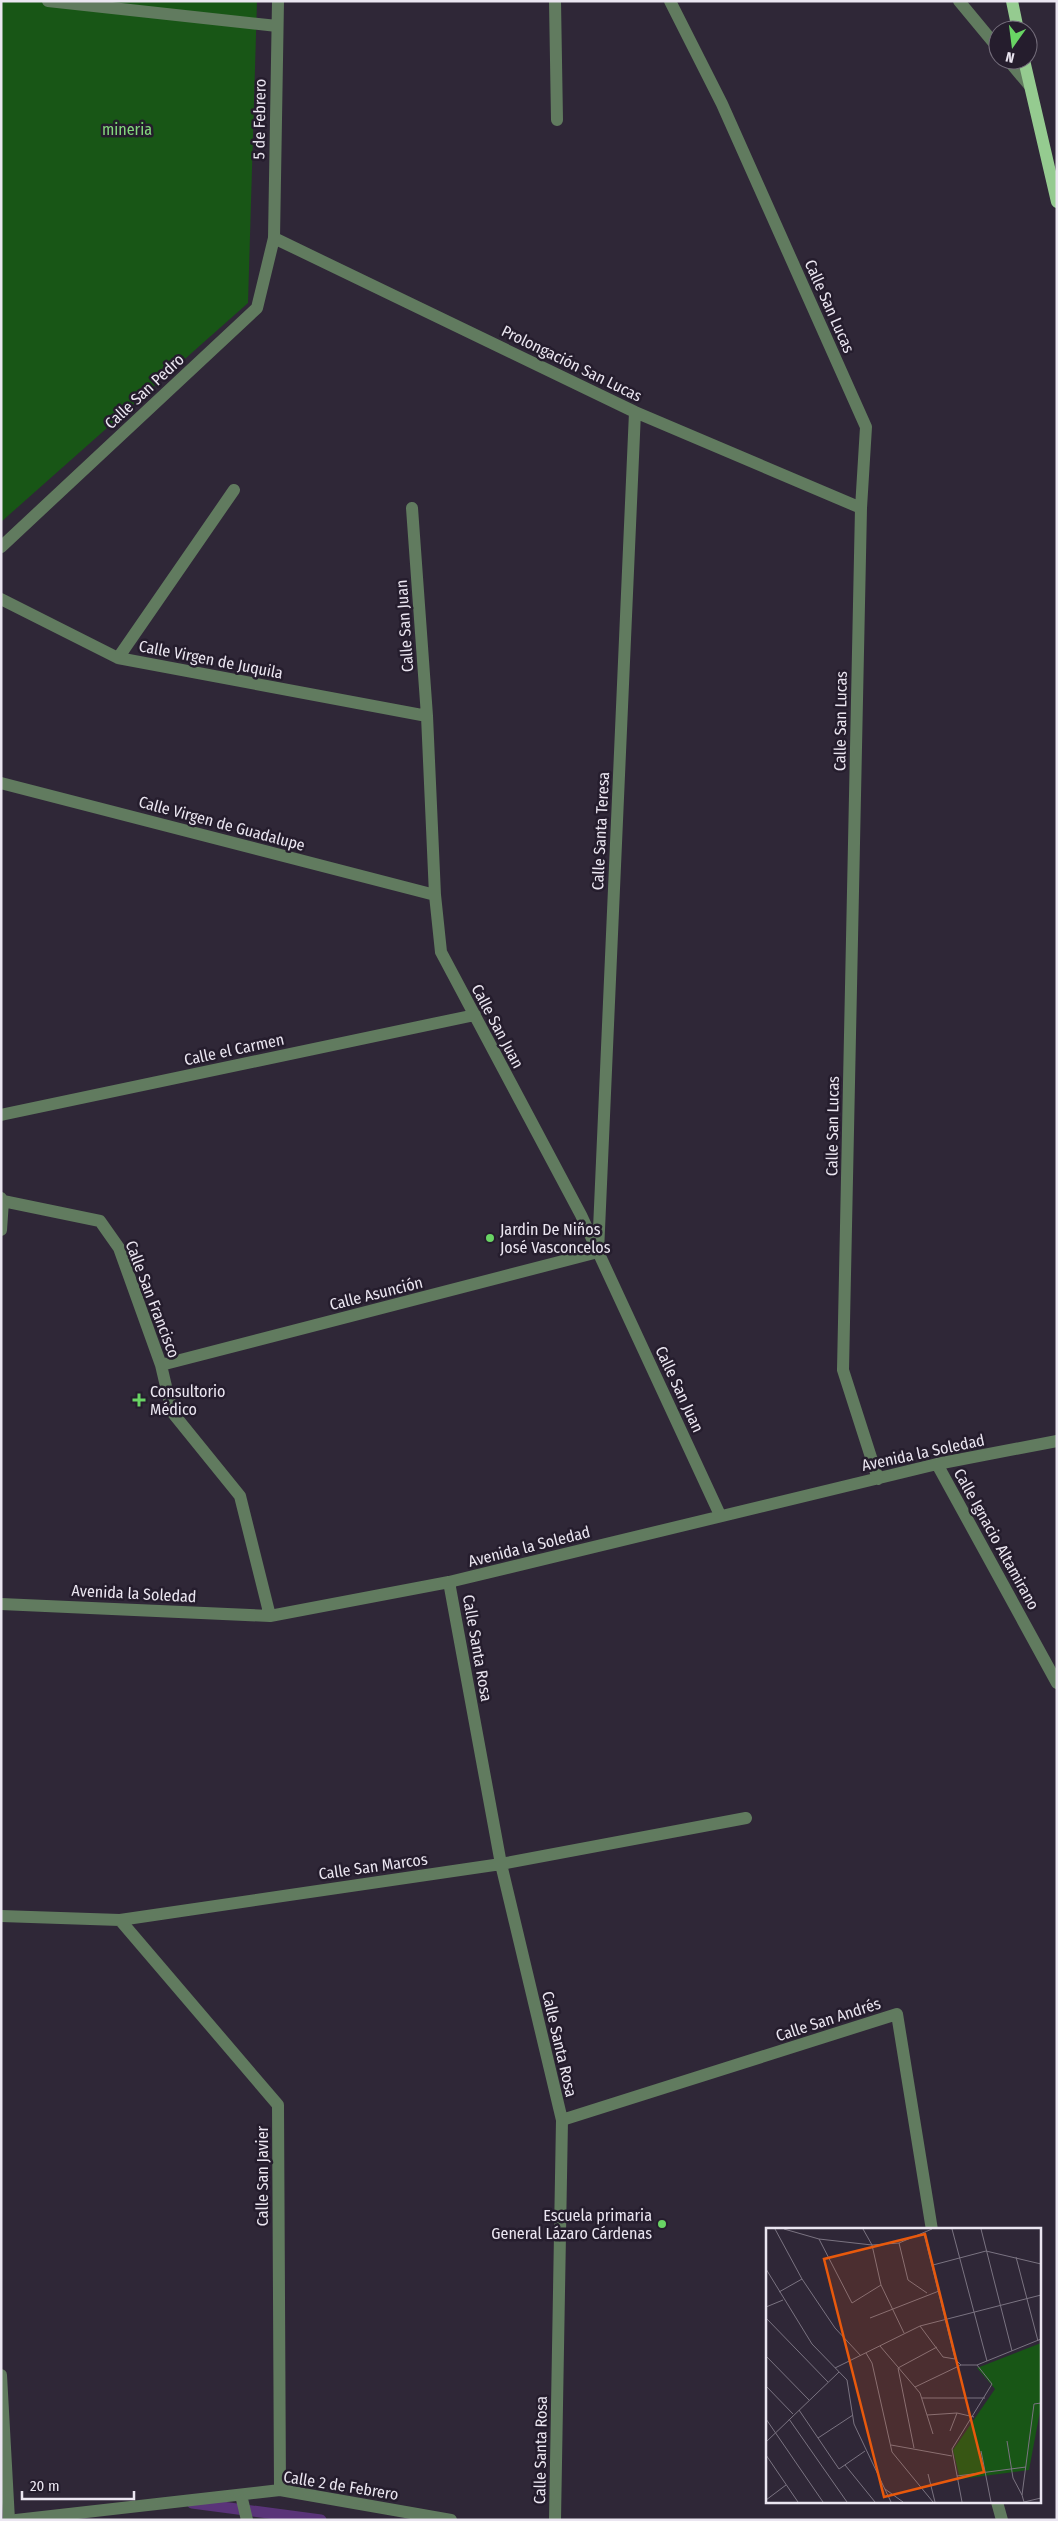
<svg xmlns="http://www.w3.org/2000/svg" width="1058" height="2521" font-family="'Fira Sans Condensed',sans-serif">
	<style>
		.green { fill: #185616 }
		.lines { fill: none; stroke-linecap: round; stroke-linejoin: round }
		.stream { stroke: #5a3479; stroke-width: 11 }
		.minor { stroke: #617b5f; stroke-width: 12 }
		.major { stroke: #95cb90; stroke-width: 12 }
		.poi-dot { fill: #69d464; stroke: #251d2d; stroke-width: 2 }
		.labels { text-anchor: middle; stroke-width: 5; stroke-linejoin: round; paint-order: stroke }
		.street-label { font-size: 16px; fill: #ebe6f1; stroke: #251d2d }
		.park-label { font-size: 16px; fill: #84d77e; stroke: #251d2d }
		.poi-label { font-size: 16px; fill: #ebe6f1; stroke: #251d2d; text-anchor: start }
		.inset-road { fill: none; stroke: #7a7381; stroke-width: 1 }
		.view { fill: #e8590c; fill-opacity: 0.15; stroke: #e8590c; stroke-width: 2.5 }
		.inset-edge { fill: none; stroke: #ebe6f1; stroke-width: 2.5 }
	</style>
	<rect width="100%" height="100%" fill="#2f2737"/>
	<path class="green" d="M1 1H257L248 303 1 522Z"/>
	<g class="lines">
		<path class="stream" d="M192 2503 321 2520"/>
		<path class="minor" d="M48 1 277 26
			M555 1 557 120
			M670 1 722 104 866 427 861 508 843 1370 878 1479
			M959 1 998 48
			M1008 60 1029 85
			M274 238 635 412 861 508
			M412 508 427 716 435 895 441 952 581 1215 720 1515
			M1 547 257 308 274 238 278 1
			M1 599 118 658 427 716
			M118 658 234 490
			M1 783 435 895
			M1 1115 475 1015
			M1 1198 3 1201 100 1221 119 1248 161 1365 172 1412 240 1496 270 1616
			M1 1230 3 1201
			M161 1365 598 1252 635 412
			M937 1464 1057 1683
			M449 1582 501 1864 562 2120 555 2520
			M1 1604 270 1616 449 1582 937 1464 1057 1441
			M1 1916 120 1920 501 1864 746 1818
			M120 1920 278 2105 280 2490
			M562 2120 897 2014 932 2230
			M1 2375 9 2520
			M241 2495 247 2520
			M997 2502 1002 2520
			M16 2520 280 2490 451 2520"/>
		<path class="major" d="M1012 1 1018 30
			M1024 60 1057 202"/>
	</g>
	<g class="poi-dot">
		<circle cx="490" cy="1238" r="5"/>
		<path d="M136.5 1392.5h5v5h5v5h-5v5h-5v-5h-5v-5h5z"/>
		<circle cx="662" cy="2224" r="5"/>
	</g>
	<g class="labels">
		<g class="street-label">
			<text transform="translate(259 119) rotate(-89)" y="6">5 de Febrero</text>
			<text transform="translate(830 306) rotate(66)" y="6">Calle San Lucas</text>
			<text transform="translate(572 363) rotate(26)" y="6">Prolongación San Lucas</text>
			<text transform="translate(144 391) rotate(-43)" y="6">Calle San Pedro</text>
			<text transform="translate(404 626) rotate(-94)" y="6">Calle San Juan</text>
			<text transform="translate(211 659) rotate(11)" y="6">Calle Virgen de Juquila</text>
			<text transform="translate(840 721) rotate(-89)" y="6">Calle San Lucas</text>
			<text transform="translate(222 823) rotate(15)" y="6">Calle Virgen de Guadalupe</text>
			<text transform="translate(600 831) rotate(-87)" y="6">Calle Santa Teresa</text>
			<text transform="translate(498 1026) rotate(62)" y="6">Calle San Juan</text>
			<text transform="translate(234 1049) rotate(-12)" y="6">Calle el Carmen</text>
			<text transform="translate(832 1126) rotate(-89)" y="6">Calle San Lucas</text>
			<text transform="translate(376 1293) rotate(-14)" y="6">Calle Asunción</text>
			<text transform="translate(153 1299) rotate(69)" y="6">Calle San Francisco</text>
			<text transform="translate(680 1389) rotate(65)" y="6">Calle San Juan</text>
			<text transform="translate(923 1452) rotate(-12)" y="6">Avenida la Soledad</text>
			<text transform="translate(997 1539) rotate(61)" y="6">Calle Ignacio Altamirano</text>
			<text transform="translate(529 1546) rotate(-14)" y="6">Avenida la Soledad</text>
			<text transform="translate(134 1593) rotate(3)" y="6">Avenida la Soledad</text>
			<text transform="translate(478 1648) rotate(80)" y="6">Calle Santa Rosa</text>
			<text transform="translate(373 1866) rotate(-8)" y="6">Calle San Marcos</text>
			<text transform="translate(828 2019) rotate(-18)" y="6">Calle San Andrés</text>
			<text transform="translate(560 2044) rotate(77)" y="6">Calle Santa Rosa</text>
			<text transform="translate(262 2176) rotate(-90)" y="6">Calle San Javier</text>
			<text transform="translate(540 2450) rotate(-89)" y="6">Calle Santa Rosa</text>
			<text transform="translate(341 2485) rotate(9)" y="6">Calle 2 de Febrero</text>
		</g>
		<g class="park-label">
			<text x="127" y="135">mineria</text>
		</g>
		<g class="poi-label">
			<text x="500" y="1235">Jardin De Niños<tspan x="500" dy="18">José Vasconcelos</tspan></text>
			<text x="150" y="1397">Consultorio<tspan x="150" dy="18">Médico</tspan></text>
			<text x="652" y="2221" text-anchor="end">Escuela primaria<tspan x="652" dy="18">General Lázaro Cárdenas</tspan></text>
		</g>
	</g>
	<g transform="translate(766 2228)">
		<rect width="275" height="275" fill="#2f2737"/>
		<path d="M275 115V178L263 242 194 251 187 222 229 161 211 140Z" fill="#185616"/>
		<path class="inset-road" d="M9 1 36 51 69 100 95 128M18 1 53 11 106 17 133 15 166 1M97 1 106 17 115 57 138 105M186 1 221 133M215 1 246 123M158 6 189 131M53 11 86 75 115 57M133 15 142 52 161 65M250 29 272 113M167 37 220 23 275 36M0 41 46 116 81 152 88 196 125 274M13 64 36 51M0 79 17 72M0 90 62 154M104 90 173 63M154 98 177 129 189 131 195 137H211L275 111M114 118 154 165 167 206M100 125 106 135 126 224 167 274M0 128 43 172M69 140 154 98 275 67M0 158 27 186M149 159 195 137M156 170H219M275 175 268 176 256 267 258 274 275 270M33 182 73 241 99 223M161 187 191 185 208 189M0 191 57 274M23 191 81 274M184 203 191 185M52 210 87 187M241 213 247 250 256 267M0 214 73 144M125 217 186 228M148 220 132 140 171 119M215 223 225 274M0 227 32 274M79 237 109 274M162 246 169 274M191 248 260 239M119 261 137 274M0 272 20 257M196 274 186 221 226 156 211 137"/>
		<path class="view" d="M159 6 218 244 118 269 58 31Z"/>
		<rect width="275" height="275" class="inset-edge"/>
	</g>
	<rect width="1058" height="2521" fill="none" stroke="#ebe6f1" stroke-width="5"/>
	<g transform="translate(1013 45) rotate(194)"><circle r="24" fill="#251d2d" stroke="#746d7b"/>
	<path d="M0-4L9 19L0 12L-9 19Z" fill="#69d464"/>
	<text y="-8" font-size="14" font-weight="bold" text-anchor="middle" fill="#ebe6f1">N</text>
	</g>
	<path d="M22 2491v8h112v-8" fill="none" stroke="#ebe6f1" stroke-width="2.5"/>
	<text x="30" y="2491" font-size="15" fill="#ebe6f1" stroke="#251d2d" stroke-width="4" paint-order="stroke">20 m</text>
</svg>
